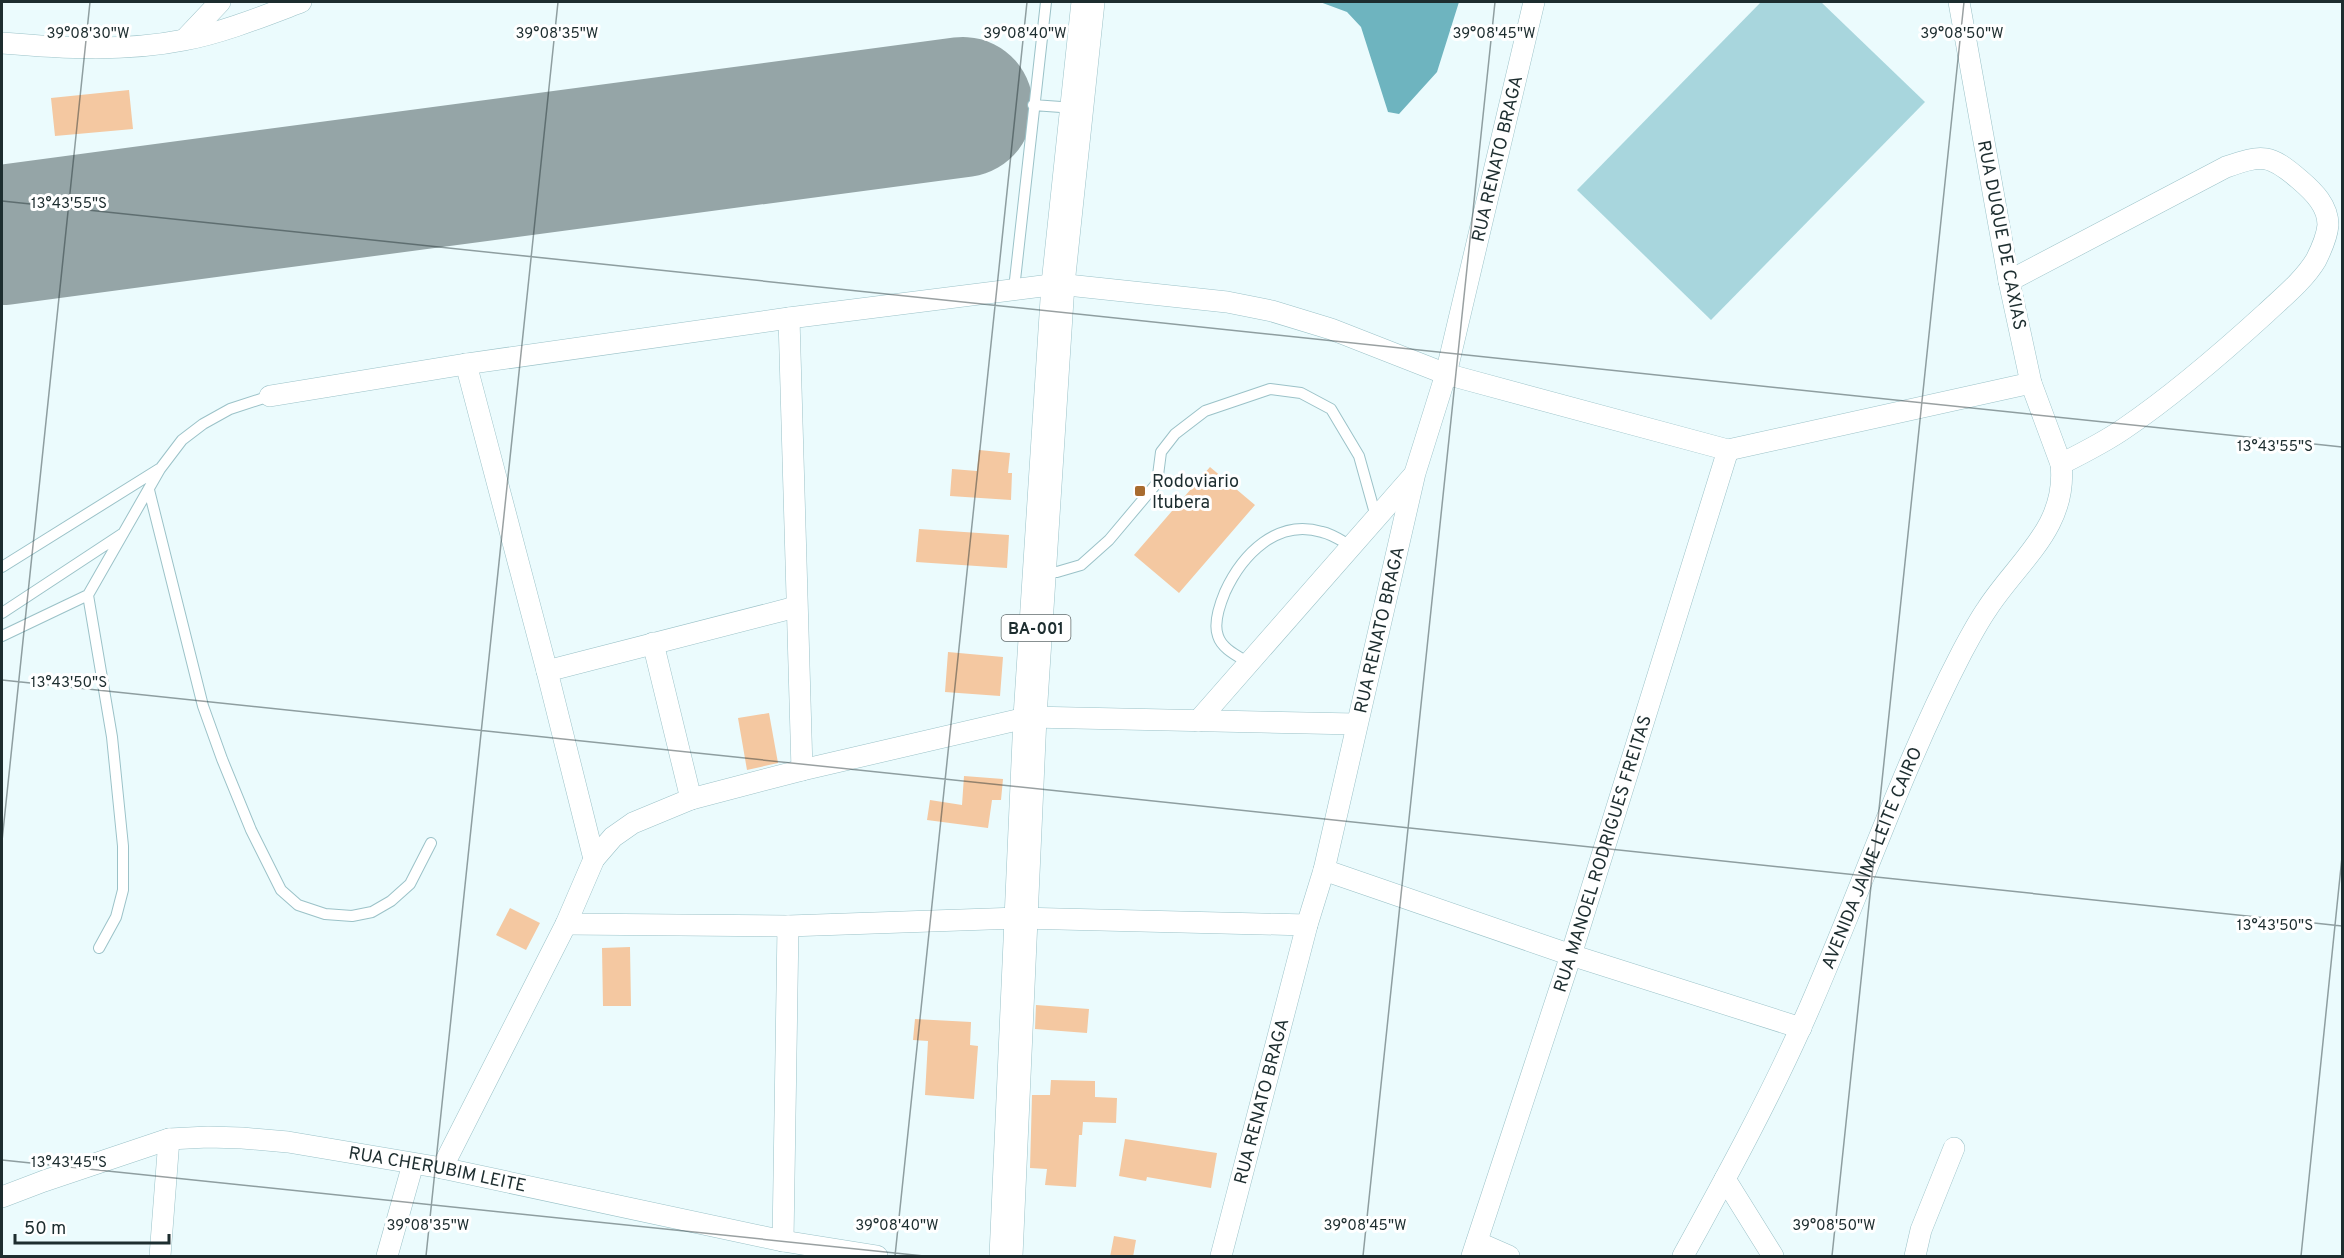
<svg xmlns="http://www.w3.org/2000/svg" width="2344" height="1258" font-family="Overpass,sans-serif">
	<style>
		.green { fill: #a8d6dd }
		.water { fill: #6eb4bf }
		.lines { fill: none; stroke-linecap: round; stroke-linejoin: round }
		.runway { stroke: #95a5a7; stroke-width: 140 }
		.building { fill: #f4c8a1 }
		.lane-casing { stroke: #9bc2c8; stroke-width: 12 }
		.street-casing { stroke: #9bc2c8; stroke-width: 22 }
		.primary-casing { stroke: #9bc2c8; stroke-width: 34 }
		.lane { stroke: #fff; stroke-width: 10 }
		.street { stroke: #fff; stroke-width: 21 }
		.primary { stroke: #fff; stroke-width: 33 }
		.ticks { fill: none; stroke: #1d2d2f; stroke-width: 1.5; stroke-opacity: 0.45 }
		.poi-dot { fill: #a86b2f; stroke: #fff; stroke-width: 2 }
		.labels { text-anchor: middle; stroke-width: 6; stroke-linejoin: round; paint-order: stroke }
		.shield { fill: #fff; stroke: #616c6d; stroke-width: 1.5 }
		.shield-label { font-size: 16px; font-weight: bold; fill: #1d2d2f }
		.street-label { font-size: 18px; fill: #1d2d2f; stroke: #fff }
		.poi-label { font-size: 18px; fill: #1d2d2f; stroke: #fff; text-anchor: start }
		.ticks-label { font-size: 15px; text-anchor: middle; fill: #1d2d2f; stroke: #fff; stroke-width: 6; stroke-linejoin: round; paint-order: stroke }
	</style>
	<rect width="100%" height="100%" fill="#ebfbfd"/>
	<path class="green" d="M1761 2H1821L1925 102 1711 320 1577 190Z"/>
	<path class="water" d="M1320 2H1459L1437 72 1399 114 1388 112 1361 27 1347 12Z"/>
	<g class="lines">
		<path class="runway" d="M2 235 963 107"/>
	</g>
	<path class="building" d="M129 90 133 129 55 136 51 98Z
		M979 450 1010 453 1008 473H1012L1011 500 950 496 952 469 977 471Z
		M1210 467 1255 505 1179 593 1134 555Z
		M919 529 1009 535 1007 568 916 562Z
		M948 652 1003 657 1000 696 945 692Z
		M769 713 778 763 747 770 738 718Z
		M964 776 1003 779 1001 800H992L988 828 927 820 930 800 962 805Z
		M510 908 540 923 526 950 496 935Z
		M630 947 631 1006H603L602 948Z
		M1036 1005 1089 1009 1087 1033 1035 1029Z
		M915 1019 971 1022 970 1045 978 1046 974 1099 925 1095 928 1041 913 1040Z
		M1051 1080 1095 1081V1097L1117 1098 1116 1123 1083 1122 1082 1135H1079L1076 1187 1045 1185 1047 1169 1030 1168 1032 1095H1050Z
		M1125 1139 1217 1153 1211 1188 1147 1177 1146 1181 1119 1176Z
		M1114 1236 1136 1240 1133 1257H1110Z"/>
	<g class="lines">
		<defs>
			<path id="lane" d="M1033 105 1075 108
				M1014 289 1046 2
				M149 490 203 706 222 759 251 830 281 890 298 905 325 914 352 916 372 912 391 901 410 884 431 843
				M2 567 159 469
				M1044 572H1057L1081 565 1109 540 1157 483 1161 452 1175 434 1205 411 1270 389 1301 393 1331 409 1359 456 1376 517
				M88 595 112 737 123 846V890L116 917 99 948
				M2 613 122 534
				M2 636 88 595 160 469 182 440 203 424 230 409 270 396
				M1249 663C1238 656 1222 649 1218 636 1213 623 1220 604 1225 592 1242 555 1277 518 1322 532 1332 534 1342 541 1351 546"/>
			<g id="street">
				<path d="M186 38 220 2"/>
				<path d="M2 43C61 48 124 52 184 40 222 33 264 16 301 2"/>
				<path d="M2009 281 2226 167C2263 154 2270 154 2300 180 2314 192 2328 206 2328 225 2327 237 2321 250 2316 260 2304 280 2283 297 2266 313 2221 354 2175 394 2125 428 2105 442 2083 453 2061 464"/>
				<path d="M789 318 802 770"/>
				<path d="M466 364 547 671 594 859"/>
				<path d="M270 396 466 364 789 318 1058 284 1227 302 1272 311 1331 329 1446 374 1728 450 2031 383"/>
				<path d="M653 643 691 799"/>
				<path d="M547 671 796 607"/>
				<path d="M1198 721 1413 476"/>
				<path d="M1324 870 1571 955 1801 1028"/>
				<path d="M566 924 788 926 1019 918 1307 925"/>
				<path d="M442 1168 566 924 594 859 613 837 633 823 691 799 802 770 1030 717 1356 724"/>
				<path d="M1725 1179 1773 1256"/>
				<path id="s1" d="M2 1197 44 1181 169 1139 208 1137 242 1138 288 1142 442 1168 783 1241 877 1256"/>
				<path d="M783 1241 788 926"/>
				<path d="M1477 1242 1509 1256"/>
				<path d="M160 1256 169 1139"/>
				<path d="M387 1256 413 1164"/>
				<path id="s2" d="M1221 1256 1307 925 1324 870 1415 473 1446 374 1534 2"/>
				<path id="s3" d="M1472 1256 1571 955 1728 450"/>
				<path id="s4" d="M1683 1256C1724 1181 1766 1105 1801 1027 1857 903 1899 773 1962 652 1970 637 1978 622 1987 609 2018 561 2068 527 2061 464L2031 383 2009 281 1959 2"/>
				<path d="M1915 1256 1921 1230 1954 1148"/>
			</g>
			<path id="primary" d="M1006 1256 1030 717 1058 284 1088 2"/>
		</defs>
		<use href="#lane" class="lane-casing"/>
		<use href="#street" class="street-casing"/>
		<use href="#primary" class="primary-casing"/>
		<use href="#lane" class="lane"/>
		<use href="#street" class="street"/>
		<use href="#primary" class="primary"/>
	</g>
	<path class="ticks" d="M2 201 2342 447M2 680 2342 926M2 841 90 2M2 1160 924 1256M426 1256 558 2M895 1256 1027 2M1363 1256 1495 2M1832 1256 1964 2M2301 1256 2342 857"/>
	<rect class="poi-dot" x="1134" y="485" width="12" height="12" rx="3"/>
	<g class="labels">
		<rect class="shield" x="1001.5" y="615" width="69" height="26" rx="4.5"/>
		<g class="shield-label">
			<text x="1036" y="634">BA-001</text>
		</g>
		<g class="street-label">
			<text dy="6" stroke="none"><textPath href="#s2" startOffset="1132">RUA RENATO BRAGA</textPath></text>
			<text transform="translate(2002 235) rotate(79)" y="6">RUA DUQUE DE CAXIAS</text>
			<text dy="6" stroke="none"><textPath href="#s2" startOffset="646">RUA RENATO BRAGA</textPath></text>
			<text dy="6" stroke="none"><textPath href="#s3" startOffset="423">RUA MANOEL RODRIGUES FREITAS</textPath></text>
			<text dy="6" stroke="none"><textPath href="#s4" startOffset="441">AVENIDA JAIME LEITE CAIRO</textPath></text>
			<text dy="6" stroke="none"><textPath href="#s2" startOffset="160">RUA RENATO BRAGA</textPath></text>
			<text dy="6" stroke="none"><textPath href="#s1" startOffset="448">RUA CHERUBIM LEITE</textPath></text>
		</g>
		<g class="poi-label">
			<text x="1152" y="487">Rodoviario<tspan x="1152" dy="21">Itubera</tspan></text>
		</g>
	</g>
	<g class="ticks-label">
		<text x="88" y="38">39°08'30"W</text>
		<text x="557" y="38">39°08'35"W</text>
		<text x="1025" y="38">39°08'40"W</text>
		<text x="1494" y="38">39°08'45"W</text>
		<text x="1962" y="38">39°08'50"W</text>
		<text x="69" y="208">13°43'55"S</text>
		<text x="2275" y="451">13°43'55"S</text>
		<text x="69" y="687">13°43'50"S</text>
		<text x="2275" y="930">13°43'50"S</text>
		<text x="69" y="1167">13°43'45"S</text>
		<text x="428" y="1230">39°08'35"W</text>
		<text x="897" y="1230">39°08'40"W</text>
		<text x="1365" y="1230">39°08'45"W</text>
		<text x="1834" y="1230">39°08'50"W</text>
	</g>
	<rect width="2344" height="1258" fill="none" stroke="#1d2d2f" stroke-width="6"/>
	<path d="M15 1234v9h154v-9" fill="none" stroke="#1d2d2f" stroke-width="3"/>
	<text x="24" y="1234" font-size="18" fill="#1d2d2f" stroke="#ffffff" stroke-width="4.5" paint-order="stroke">50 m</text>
</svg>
